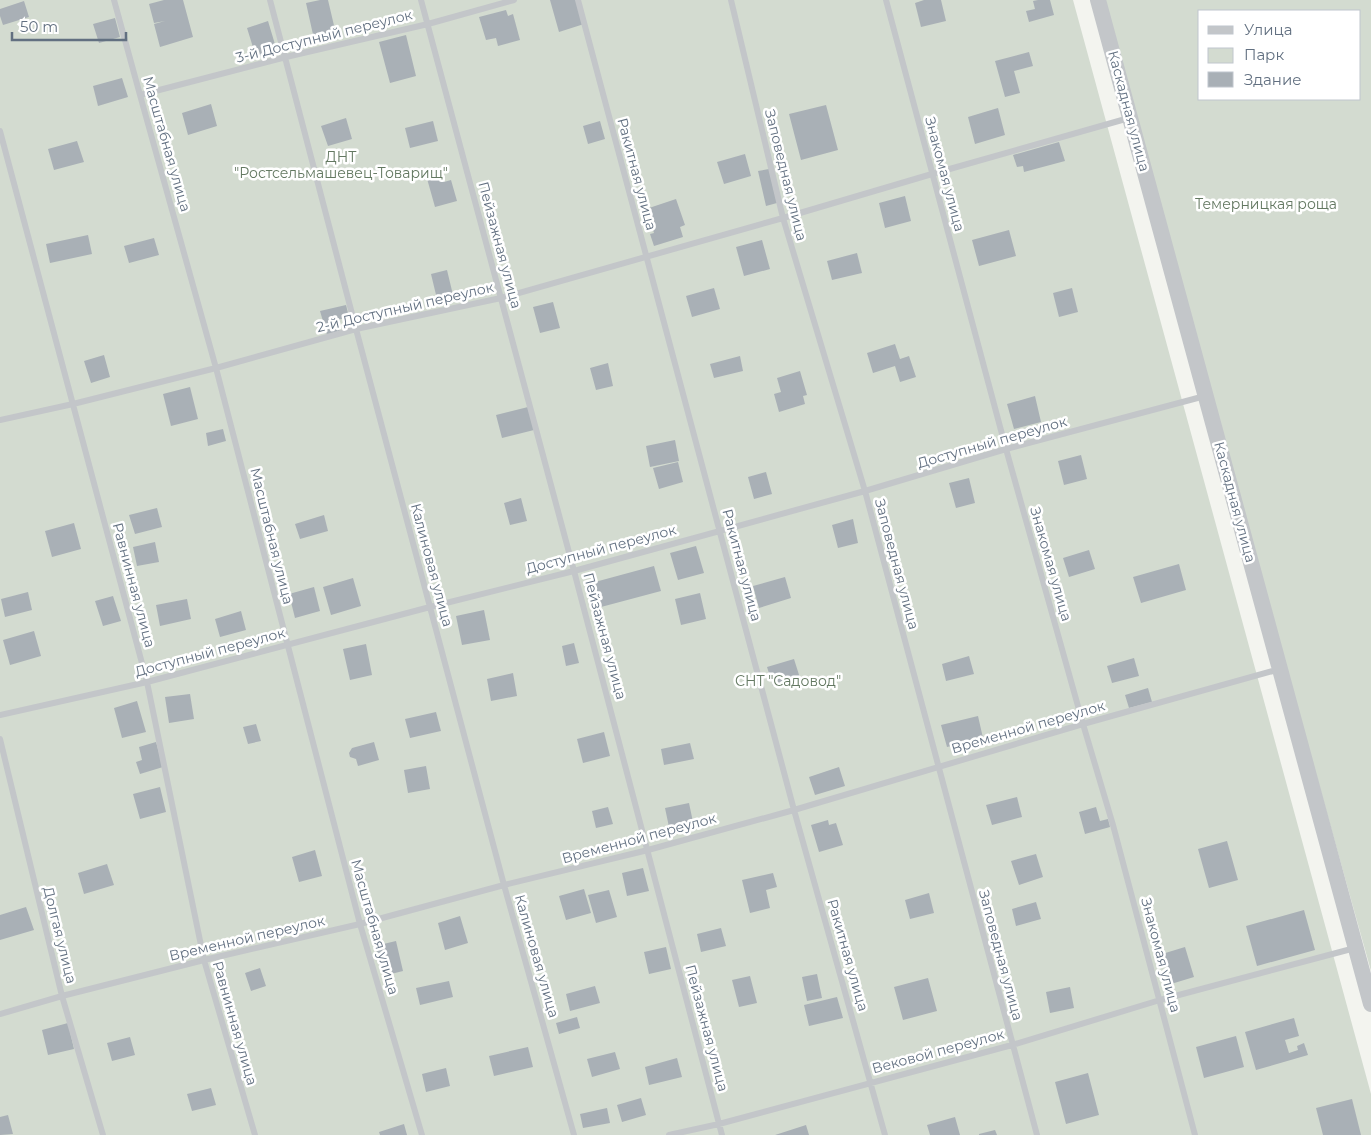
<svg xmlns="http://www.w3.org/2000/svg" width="1371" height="1135" font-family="Montserrat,sans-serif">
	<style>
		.green { fill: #d3dbd0; fill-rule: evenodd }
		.building { fill: #a9b0b6 }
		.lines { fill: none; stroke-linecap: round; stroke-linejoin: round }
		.service { stroke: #c3c6c9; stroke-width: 6 }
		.tertiary { stroke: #c3c6c9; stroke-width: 16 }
		.labels { text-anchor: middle; stroke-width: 5; stroke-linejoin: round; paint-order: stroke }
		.street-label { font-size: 14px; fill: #627081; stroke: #fff }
		.park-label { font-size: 14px; fill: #637861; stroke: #fff }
	</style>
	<rect width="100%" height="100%" fill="#f3f4ef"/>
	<path class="green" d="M0 0H1073L1371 1094V1135H0Z
		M1100 0H1371V971ZM1200 11H1360V99H1200Z"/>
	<path class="building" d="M164 0H183L193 37 160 47 154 24 165 21 154 23 149 4Z
		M320 0H328L336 34 314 39 306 3Z
		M550 0H576L584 24 559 32Z
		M924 0H941L946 21 921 27 915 3Z
		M1038 0H1050L1054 15 1029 22 1026 11 1035 9 1033 1Z
		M24 1 29 17 3 25 0 16V9Z
		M506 10 508 16 513 14 520 40 498 46 496 38 486 40 479 17Z
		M115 18 120 37 99 43 93 24Z
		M268 21 277 51 256 57 247 28Z
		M406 35 416 76 390 83 379 42Z
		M1029 52 1033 66 1014 71 1020 93 1005 97 995 61Z
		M122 78 128 97 98 106 93 86Z
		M211 104 217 126 188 135 182 113Z
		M826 105 838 150 801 160 789 114Z
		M998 108 1005 135 975 144 968 117Z
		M346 118 352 139 328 146 321 126Z
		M433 121 438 141 410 148 405 128Z
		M600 121 605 139 588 144 583 126Z
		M77 141 84 162 54 170 48 149Z
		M1059 142 1065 161 1024 172 1023 166 1017 167 1013 155Z
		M745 154 751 176 724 184 717 162Z
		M769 169 777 203 766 206 758 171Z
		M441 171 444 182 451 180 457 201 435 207 426 175Z
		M905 196 911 221 885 228 879 203Z
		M676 199 685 225 680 227 683 237 654 246 650 234 654 233 646 209Z
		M1009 230 1016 256 979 266 972 240Z
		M88 235 92 254 50 263 46 244Z
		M154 238 159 255 129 263 124 246Z
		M762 240 770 269 744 276 736 247Z
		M857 253 862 273 832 280 827 261Z
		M447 270 453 295 437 299 431 274Z
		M714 288 720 309 692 317 686 296Z
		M1072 288 1078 312 1059 317 1053 293Z
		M553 302 560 328 540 333 533 307Z
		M346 305 349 317 337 320 340 332 327 335 320 311Z
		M895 344 900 359 909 356 916 377 900 382 895 366 873 373 867 353Z
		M104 355 110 377 91 383 84 361Z
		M740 356 743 371 714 378 710 364Z
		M608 363 613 386 596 390 590 368Z
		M800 371 807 395 803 396 805 404 779 412 774 394 781 392 777 378Z
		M190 387 198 419 171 426 163 394Z
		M1035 396 1041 422 1014 429 1007 404Z
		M528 407 534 430 502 438 496 415Z
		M223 429 226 441 208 446 206 433Z
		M675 440 679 461 650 467 646 446Z
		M1081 455 1087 479 1064 485 1058 461Z
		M678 462 683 482 659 489 653 468Z
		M766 472 772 494 754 499 748 477Z
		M969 478 975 503 956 508 949 483Z
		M521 498 527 521 510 525 504 503Z
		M157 508 162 527 135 534 129 515Z
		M324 515 328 531 300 539 295 524Z
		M853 519 858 543 838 548 832 525Z
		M74 523 81 549 52 557 45 531Z
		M155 542 159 562 137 566 133 547Z
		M696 546 704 573 678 580 670 553Z
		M1089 550 1095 569 1069 577 1063 558Z
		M1179 564 1186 590 1141 603 1133 577Z
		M654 566 661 591 601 607 595 582Z
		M785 577 791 598 759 608 753 586Z
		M353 578 361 606 331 615 323 587Z
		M314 587 320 611 295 618 289 594Z
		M28 592 32 610 5 617 1 599Z
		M700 593 706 619 681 625 675 599Z
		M113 596 121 621 103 626 95 601Z
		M187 599 191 619 160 626 156 605Z
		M484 610 490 640 462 645 456 616Z
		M241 611 246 630 220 637 215 619Z
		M34 631 41 656 10 665 3 640Z
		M574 643 579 663 566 666 562 646Z
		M366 644 372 675 350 680 343 649Z
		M969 656 974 674 946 681 942 664Z
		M1134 658 1139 676 1112 683 1107 666Z
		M794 659 800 678 773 686 767 667Z
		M513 673 517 696 491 701 487 679Z
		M1148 688 1152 702 1129 708 1125 695Z
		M190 694 194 719 169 723 165 697Z
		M137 701 146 732 122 738 114 708Z
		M436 712 441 731 410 738 405 719Z
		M978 716 983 738 947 747 941 725Z
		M256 724 261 741 248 744 243 727Z
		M604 732 610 756 583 763 577 739Z
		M156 742 163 767 140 774 136 762 142 760 139 747Z
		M374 742 379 760 358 766 356 759 350 757 349 753 352 748Z
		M690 743 694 759 664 765 661 749Z
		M426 766 430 789 408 793 404 770Z
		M839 767 845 786 815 795 809 777Z
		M160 787 166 812 140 819 133 794Z
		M1017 797 1022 817 992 825 986 805Z
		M689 803 693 822 669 827 665 808Z
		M608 807 613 824 596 828 592 811Z
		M1096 807 1100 821 1108 819 1110 827 1085 834 1079 812Z
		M828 820 829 825 836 823 843 845 819 852 811 825Z
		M1227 841 1238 880 1209 888 1198 849Z
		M315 850 322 876 299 882 292 857Z
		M1036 854 1043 877 1019 885 1011 861Z
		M107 864 114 885 84 894 78 873Z
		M643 868 649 891 627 896 622 873Z
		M773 873 777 887 766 890 770 908 750 913 742 880Z
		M584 889 591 913 566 920 559 896Z
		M609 890 617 917 596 923 588 895Z
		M929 893 934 913 910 919 905 900Z
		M1036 902 1041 919 1016 926 1012 909Z
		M26 907 34 930 0 940V915Z
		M1304 910 1315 950 1257 966 1246 926Z
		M460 916 468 943 445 950 438 923Z
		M721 928 726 946 701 952 697 934Z
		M396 941 403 971 383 976 375 946Z
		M666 947 671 969 649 974 644 952Z
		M1185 947 1194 977 1171 984 1162 954Z
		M260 968 266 986 251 991 245 973Z
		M817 974 822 998 807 1001 802 977Z
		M750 976 757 1003 739 1007 732 980Z
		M928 978 937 1011 903 1020 894 987Z
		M449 981 453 997 420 1005 416 988Z
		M595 986 600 1003 570 1011 566 994Z
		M1070 987 1074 1008 1050 1013 1046 992Z
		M837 997 843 1018 809 1026 804 1005Z
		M577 1017 580 1028 559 1034 556 1023Z
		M1294 1018 1299 1036 1285 1040 1289 1053 1298 1050 1297 1046 1304 1043 1308 1055 1256 1070 1245 1032Z
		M68 1023 74 1049 48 1055 42 1030Z
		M1236 1036 1244 1067 1204 1078 1196 1047Z
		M130 1037 135 1055 112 1061 107 1043Z
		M528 1047 533 1067 494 1076 489 1056Z
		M615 1052 620 1069 592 1077 587 1059Z
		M677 1058 682 1077 649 1085 645 1067Z
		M446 1068 450 1086 426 1092 422 1074Z
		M1088 1073 1099 1115 1066 1124 1055 1082Z
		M211 1088 216 1105 192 1111 187 1094Z
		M641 1098 646 1115 622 1122 617 1105Z
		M1352 1099 1361 1135H1323L1316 1108Z
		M607 1108 610 1123 583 1128 580 1114Z
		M8 1115 13 1134 0 1135V1117Z
		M955 1117 960 1135H930L927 1125Z
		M404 1124 407 1135H380L379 1132Z
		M806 1125 809 1135H775Z
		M995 1130 997 1135H979V1134Z"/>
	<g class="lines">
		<path class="service" d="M114 0 140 95 216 368 360 924 422 1135
			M270 0 356 329 504 885 574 1135
			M421 0 574 571 722 1135
			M578 0 794 810 885 1135
			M731 0 783 218 865 491 1037 1135
			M886 0 1006 449 1083 724 1113 825 1195 1135
			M140 95 286 57 428 24 514 0
			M0 131 147 682 204 960 255 1135
			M0 420 73 404 216 368 356 329 501 298 783 218 932 174 1129 118
			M0 715 147 682 430 607 574 571 865 491 1006 449 1205 396
			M0 739 62 996 103 1135
			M0 1014 62 996 204 960 360 924 504 885 648 850 794 810 1083 724 1280 669
			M669 1135 719 1124 1012 1045 1160 1000 1355 948"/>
		<path class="tertiary" d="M1098 0 1371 1004"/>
	</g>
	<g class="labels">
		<g class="street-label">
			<text transform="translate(324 36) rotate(-14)" y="5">3-й Доступный переулок</text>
			<text transform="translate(1129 111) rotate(75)" y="5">Каскадная улица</text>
			<text transform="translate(167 144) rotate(74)" y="5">Масштабная улица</text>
			<text transform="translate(637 174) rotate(75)" y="5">Ракитная улица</text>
			<text transform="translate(945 174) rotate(75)" y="5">Знакомая улица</text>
			<text transform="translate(786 175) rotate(76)" y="5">Заповедная улица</text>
			<text transform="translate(500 245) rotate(75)" y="5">Пейзажная улица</text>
			<text transform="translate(405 307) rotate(-13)" y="5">2-й Доступный переулок</text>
			<text transform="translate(992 442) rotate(-16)" y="5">Доступный переулок</text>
			<text transform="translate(1235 502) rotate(75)" y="5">Каскадная улица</text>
			<text transform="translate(272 536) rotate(76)" y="5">Масштабная улица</text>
			<text transform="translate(601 549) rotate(-15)" y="5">Доступный переулок</text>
			<text transform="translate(897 564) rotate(75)" y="5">Заповедная улица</text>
			<text transform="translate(1051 564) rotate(74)" y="5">Знакомая улица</text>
			<text transform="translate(432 565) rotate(75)" y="5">Калиновая улица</text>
			<text transform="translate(742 565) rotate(75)" y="5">Ракитная улица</text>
			<text transform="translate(134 585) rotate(75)" y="5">Равнинная улица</text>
			<text transform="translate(605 636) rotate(75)" y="5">Пейзажная улица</text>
			<text transform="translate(210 652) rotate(-15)" y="5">Доступный переулок</text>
			<text transform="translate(1028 727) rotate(-16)" y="5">Временной переулок</text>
			<text transform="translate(639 838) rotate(-15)" y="5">Временной переулок</text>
			<text transform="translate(375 927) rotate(74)" y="5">Масштабная улица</text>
			<text transform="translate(60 935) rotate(76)" y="5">Долгая улица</text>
			<text transform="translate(247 938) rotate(-13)" y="5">Временной переулок</text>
			<text transform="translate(848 955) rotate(74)" y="5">Ракитная улица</text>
			<text transform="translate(1001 955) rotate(75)" y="5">Заповедная улица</text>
			<text transform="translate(1161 955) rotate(75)" y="5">Знакомая улица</text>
			<text transform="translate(537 956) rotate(74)" y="5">Калиновая улица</text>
			<text transform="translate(235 1023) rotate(74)" y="5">Равнинная улица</text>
			<text transform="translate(707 1028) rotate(75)" y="5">Пейзажная улица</text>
			<text transform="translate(938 1051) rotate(-15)" y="5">Вековой переулок</text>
		</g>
		<g class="park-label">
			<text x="341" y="162">ДНТ<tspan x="341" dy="16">"Ростсельмашевец-Товарищ"</tspan></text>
			<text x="1266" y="209">Темерницкая роща</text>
			<text x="788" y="686">СНТ "Садовод"</text>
		</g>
	</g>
	<rect x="1198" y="10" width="162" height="90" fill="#ffffff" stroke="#c0c6cd"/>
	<rect x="1208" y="26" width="25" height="8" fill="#c3c6c9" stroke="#c0c6cd"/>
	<text x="1244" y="35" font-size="15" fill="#627081">Улица</text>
	<rect x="1208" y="48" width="25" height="15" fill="#d3dbd0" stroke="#c0c6cd"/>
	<text x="1244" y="60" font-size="15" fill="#627081">Парк</text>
	<rect x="1208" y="72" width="25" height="15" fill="#a9b0b6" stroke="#c0c6cd"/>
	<text x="1244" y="85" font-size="15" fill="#627081">Здание</text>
	<path d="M12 32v8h114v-8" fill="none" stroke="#627081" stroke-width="2.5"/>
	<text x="20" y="32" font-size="15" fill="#627081" stroke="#ffffff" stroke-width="4" paint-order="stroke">50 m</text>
</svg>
